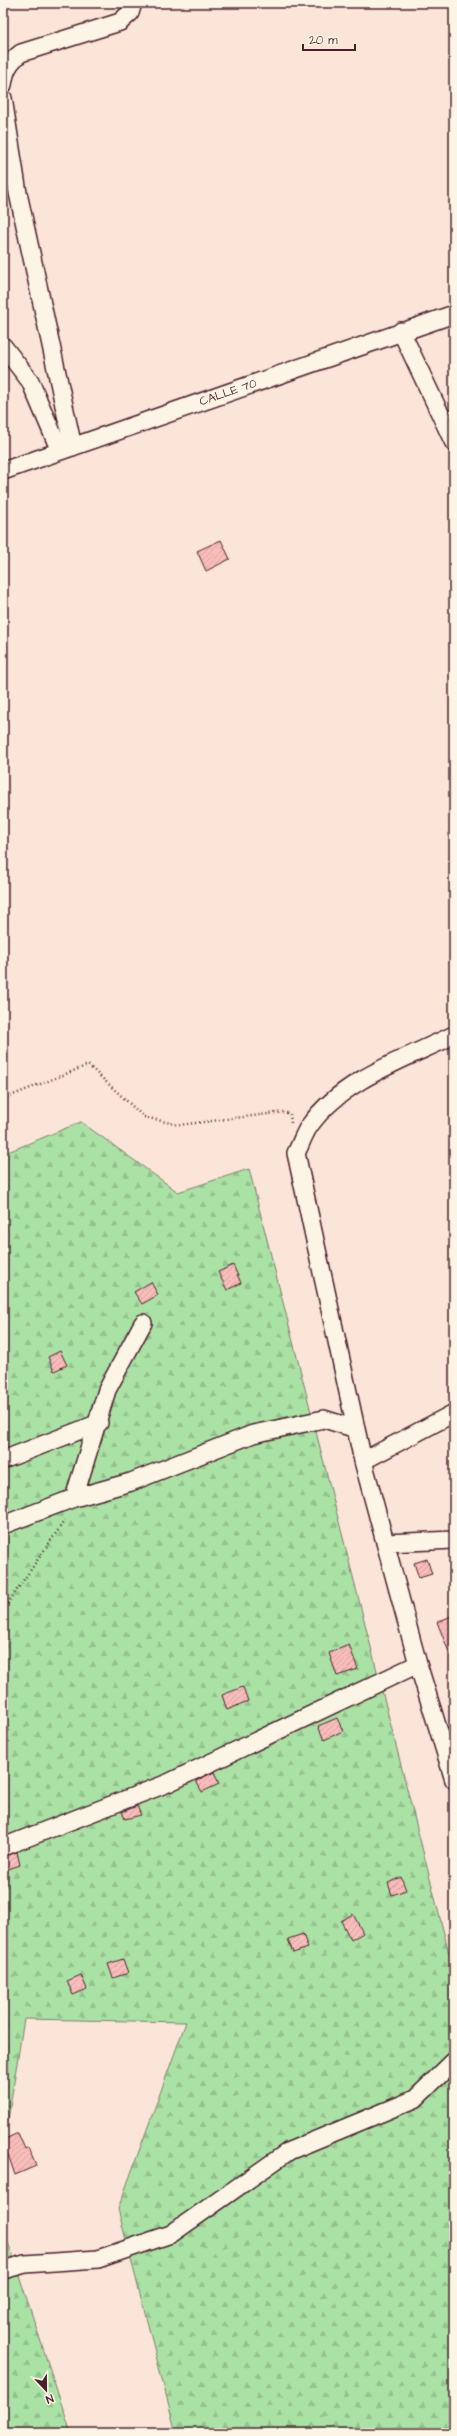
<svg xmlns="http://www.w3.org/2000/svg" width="457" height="2436" font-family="'Architects Daughter',sans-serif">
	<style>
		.forest { fill: url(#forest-firs); stroke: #7a8068 }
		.building { fill: url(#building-hatch); stroke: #4a1f2b }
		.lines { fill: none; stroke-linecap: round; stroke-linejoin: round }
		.minor-casing { stroke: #4a1f2b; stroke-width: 20 }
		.path { stroke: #4a1f2b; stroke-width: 2.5; stroke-dasharray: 1 3; stroke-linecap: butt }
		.minor { stroke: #fcf5e5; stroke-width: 17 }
		.labels { text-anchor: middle; stroke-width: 4; stroke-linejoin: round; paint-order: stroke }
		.street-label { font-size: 12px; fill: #4a1f2b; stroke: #fcf5e5 }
	</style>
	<defs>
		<pattern id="forest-firs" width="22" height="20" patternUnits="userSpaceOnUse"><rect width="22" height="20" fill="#aae2a5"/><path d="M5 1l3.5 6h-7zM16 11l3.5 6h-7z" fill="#94c18e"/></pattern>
		<pattern id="building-hatch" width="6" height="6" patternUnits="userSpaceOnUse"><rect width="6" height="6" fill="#f9bdba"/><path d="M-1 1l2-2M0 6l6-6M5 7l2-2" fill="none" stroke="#d7a2a0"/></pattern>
	</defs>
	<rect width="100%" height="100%" fill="#fbe4d8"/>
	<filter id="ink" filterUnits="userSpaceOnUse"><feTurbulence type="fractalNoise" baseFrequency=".025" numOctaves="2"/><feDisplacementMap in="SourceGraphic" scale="8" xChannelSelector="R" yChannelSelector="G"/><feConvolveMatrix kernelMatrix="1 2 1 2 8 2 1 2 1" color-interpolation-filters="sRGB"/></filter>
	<g filter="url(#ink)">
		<path class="forest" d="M81 1122 178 1192 249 1169 454 1973V2433H176L118 2209 186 2022 24 2019 3 2151V1154Z
			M3 2227 71 2433H3Z"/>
		<path class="building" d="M221 540 230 559 206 571 197 551Z
			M233 1265 241 1283 227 1290 218 1272Z
			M151 1282 158 1295 142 1304 134 1292Z
			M60 1351 67 1365 54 1371 48 1357Z
			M427 1559 432 1574 419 1578 414 1563Z
			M454 1615V1662H453L437 1622Z
			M349 1645 358 1669 337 1676 329 1653Z
			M243 1687 248 1701 227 1710 222 1695Z
			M337 1718 343 1731 324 1740 318 1726Z
			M214 1772 219 1784 202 1792 196 1781Z
			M137 1806 141 1815 125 1819 122 1812Z
			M17 1852 20 1865 3 1871V1857Z
			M401 1877 406 1890 392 1895 388 1883Z
			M353 1914 363 1933 351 1940 341 1921Z
			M303 1934 308 1948 293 1953 288 1939Z
			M123 1959 128 1973 113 1978 108 1964Z
			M81 1975 87 1989 73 1995 67 1981Z
			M18 2133 25 2149 28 2147 36 2166 15 2175 3 2140Z"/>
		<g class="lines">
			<defs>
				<path id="minor" d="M3 85C5 70 9 62 21 53L120 22 130 13 133 3
					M3 98 18 193 73 447
					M401 331 454 443
					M3 346 30 381 60 451
					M3 471 454 314
					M454 1035C405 1059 343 1079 310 1125 304 1133 301 1144 296 1153L363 1461 418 1664 454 1780
					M3 1460 99 1423
					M363 1461 454 1413
					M74 1498 107 1390 143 1323
					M3 1525 74 1498 131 1482 253 1434 324 1419 356 1429
					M385 1543 454 1540
					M3 1847 168 1783 418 1664
					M3 2270 25 2264 98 2259 171 2234 289 2151 415 2099 454 2061"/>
			</defs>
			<use href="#minor" class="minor-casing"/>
			<path class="path" d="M3 1099 88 1065 144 1117 179 1125 284 1112 290 1114 291 1124
				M3 1610 65 1520"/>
			<use href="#minor" class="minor"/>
		</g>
	</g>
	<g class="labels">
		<g class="street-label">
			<text transform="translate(228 392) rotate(-19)" y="4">CALLE 70</text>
		</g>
	</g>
	<rect width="457" height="2436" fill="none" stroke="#fcf5e5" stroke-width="16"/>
	<rect x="8" y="8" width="441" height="2420" fill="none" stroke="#4a1f2b" stroke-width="1.5" filter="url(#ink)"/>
	<g transform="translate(46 2390) rotate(158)" stroke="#fcf5e5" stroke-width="3" paint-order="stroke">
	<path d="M0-3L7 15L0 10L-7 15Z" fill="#4a1f2b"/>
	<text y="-6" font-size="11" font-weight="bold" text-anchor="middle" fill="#4a1f2b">N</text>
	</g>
	<path d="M303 44v6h52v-6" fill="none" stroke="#4a1f2b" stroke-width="2"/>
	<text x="309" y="44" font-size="12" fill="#4a1f2b" stroke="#fcf5e5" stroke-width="3" paint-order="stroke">20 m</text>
</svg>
